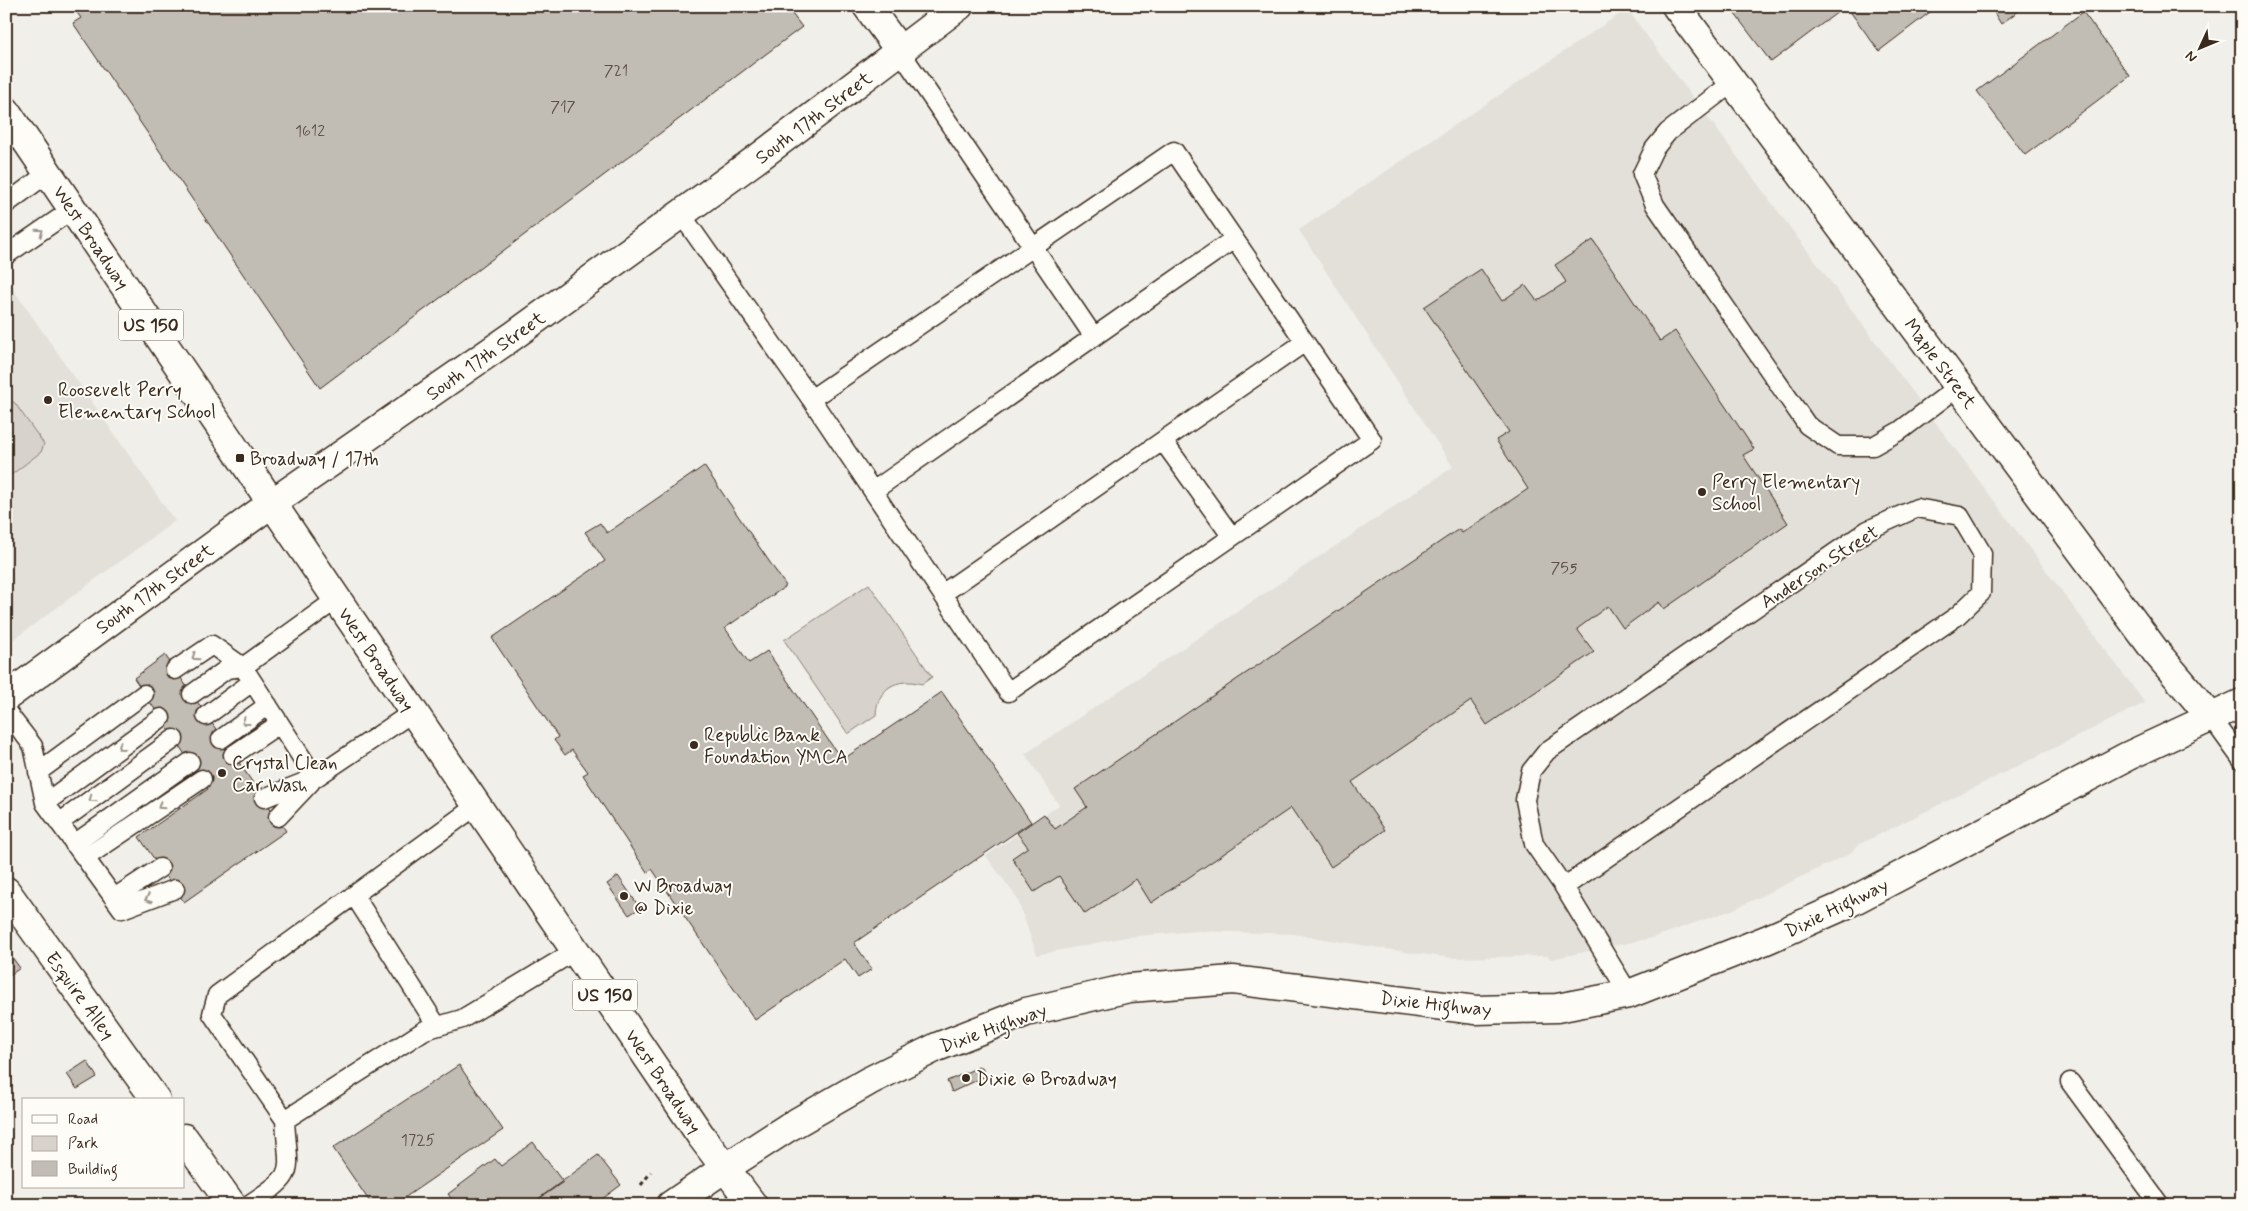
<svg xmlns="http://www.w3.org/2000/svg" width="2248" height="1211" font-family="Mynerve,sans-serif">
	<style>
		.built { fill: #e3e0da }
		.green { fill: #d7d2cc; stroke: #897e75 }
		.building { fill: #c1bcb4; stroke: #3b2a1e }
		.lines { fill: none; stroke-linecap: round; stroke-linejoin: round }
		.lane-casing { stroke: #3b2a1e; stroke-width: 21 }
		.street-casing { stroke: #3b2a1e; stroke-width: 31 }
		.secondary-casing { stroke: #3b2a1e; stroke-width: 31 }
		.primary-casing { stroke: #3b2a1e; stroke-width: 31 }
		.path { stroke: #3b2a1e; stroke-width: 3; stroke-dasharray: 4 4; stroke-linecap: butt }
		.lane { stroke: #fdfcf7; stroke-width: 18 }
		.street { stroke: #fdfcf7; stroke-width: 28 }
		.secondary { stroke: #fdfcf7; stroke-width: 28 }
		.primary { stroke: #fdfcf7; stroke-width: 28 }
		.oneway { stroke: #9c938a }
		.poi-dot { fill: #3b2a1e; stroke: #fdfcf7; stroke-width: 2 }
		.labels { text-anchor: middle; stroke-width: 4; stroke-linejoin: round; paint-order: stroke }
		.number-label { font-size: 16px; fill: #5c4e44 }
		.shield { fill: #fdfcf7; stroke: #75695f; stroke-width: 1 }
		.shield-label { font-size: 18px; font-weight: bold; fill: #3b2a1e }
		.street-label { font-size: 19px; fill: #3b2a1e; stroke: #fdfcf7 }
		.poi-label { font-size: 19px; fill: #3b2a1e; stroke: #fdfcf7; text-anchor: start }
	</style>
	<rect width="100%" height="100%" fill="#f1efea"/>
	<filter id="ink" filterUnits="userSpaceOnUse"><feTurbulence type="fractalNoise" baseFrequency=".02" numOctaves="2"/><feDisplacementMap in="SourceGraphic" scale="10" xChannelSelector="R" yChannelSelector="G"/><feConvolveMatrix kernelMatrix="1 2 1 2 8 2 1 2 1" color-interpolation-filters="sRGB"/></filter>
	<g filter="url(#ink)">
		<path class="built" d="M1627 9 2145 703 1860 844 1849 854 1732 910 1652 938 1551 959 1547 956 1453 958 1405 952 1294 934 1198 931 1126 937 1037 955 1017 898 986 856 1059 805 1025 754 1453 467 1299 230Z
			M6 279 175 521 6 645Z"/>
		<path class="green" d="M6 402H14L44 444 41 452 6 479Z
			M869 584 932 677 922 684C897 677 877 688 876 715L848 734 784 640Z"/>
		<path class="building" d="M72 6H786L802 27 320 388 73 23 81 18Z
			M1729 6H1938L1879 51 1846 6 1771 62Z
			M1990 6H2025L2001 24Z
			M2083 12 2130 76 2025 155 1977 91Z
			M1593 240 1660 341 1675 331 1754 449 1743 455 1788 523 1664 609 1659 602 1623 628 1608 606 1577 629 1594 652 1487 725 1471 701 1352 782 1385 830 1331 867 1291 808 1151 903 1136 879 1085 914 1059 876 1034 892 1012 858 1028 847 1017 833 1044 814 1055 829 1087 807 1075 789 1459 529 1462 533 1528 489 1496 440 1509 432 1424 307 1481 269 1502 301 1525 285 1537 301 1566 282 1555 265Z
			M704 466 786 586 725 628 749 663 767 651 842 760 942 692 1031 822 854 943 872 969 858 978 845 959 755 1020 652 869 647 872 583 775 588 772 572 750 565 755 554 740 558 737 492 638 605 561 585 532 600 523 607 533Z
			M165 655 286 831 184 902 139 837 208 789 134 678Z
			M618 876 640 908 629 915 607 884Z
			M6 949 20 968 6 978Z
			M87 1061 97 1077 77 1089 67 1074Z
			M459 1065 503 1130 394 1205H372L333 1148Z
			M981 1066 986 1076 952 1092 947 1081Z
			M533 1142 563 1182 530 1205H456L448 1194 495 1159 501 1166Z
			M598 1155 621 1185 594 1205H530Z"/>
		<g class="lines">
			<defs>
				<path id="lane" d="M900 51 1094 337
					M1732 83 1668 132 1654 149 1642 174 1655 205 1807 425 1838 446H1873L1901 430 1958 387
					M1174 151 1372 440 1008 692 811 399Z
					M6 204 48 173
					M681 214 811 399
					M6 255 73 209
					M1163 441 1232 537
					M873 491 1234 239
					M942 594 1305 342
					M175 670 212 645 243 667
					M192 694 227 669 243 667
					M6 711 33 746 45 803 122 909 175 889
					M206 716 252 682
					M2211 717 2242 760
					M221 739 268 705
					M233 755 279 724
					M38 772 144 694
					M315 778 243 667 337 599
					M264 798 315 778 413 712
					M45 803 161 718
					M278 817 311 782
					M59 823 174 739
					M74 844 190 762
					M85 858 202 779
					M1564 887 1957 616 1981 593 1982 553 1960 516 1917 508 1868 530 1547 751 1531 771 1525 800 1534 844 1564 887 1629 994
					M354 895 437 1026
					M114 898 160 868
					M2070 1082 2160 1205
					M285 1120 212 1014 217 995 476 806
					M248 1205C299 1172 288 1175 285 1120L425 1030 462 1019 575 951"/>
				<path id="street" d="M867 6 900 51
					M1676 6 2156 652 2211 717
					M6 697 272 503 513 336 762 155 959 6
					M6 891 156 1100
					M184 1138 232 1205"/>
				<path id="secondary" d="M671 1205 725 1168 787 1128 869 1081 937 1047 1026 1012 1129 988 1233 980 1476 1010 1557 1008 1629 994 1766 940 1841 907 2128 756 2242 703"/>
				<path id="primary" d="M6 111 701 1136 753 1205"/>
			</defs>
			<use href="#lane" class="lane-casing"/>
			<use href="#street" class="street-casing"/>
			<use href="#secondary" class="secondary-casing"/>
			<use href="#primary" class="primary-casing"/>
			<path class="path" d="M641 1185 651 1172"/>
			<use href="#lane" class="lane"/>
			<use href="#street" class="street"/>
			<use href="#secondary" class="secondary"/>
			<use href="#primary" class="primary"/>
		</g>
		<defs><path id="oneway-chevron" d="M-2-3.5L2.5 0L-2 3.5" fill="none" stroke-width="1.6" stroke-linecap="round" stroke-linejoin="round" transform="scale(1.25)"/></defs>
		<g class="oneway">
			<use href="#oneway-chevron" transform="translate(40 232) rotate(-35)"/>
			<use href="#oneway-chevron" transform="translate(195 657) rotate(145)"/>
			<use href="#oneway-chevron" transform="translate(245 722) rotate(144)"/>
			<use href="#oneway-chevron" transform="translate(121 747) rotate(144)"/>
			<use href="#oneway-chevron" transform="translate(92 799) rotate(144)"/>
			<use href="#oneway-chevron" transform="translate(161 806) rotate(146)"/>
			<use href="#oneway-chevron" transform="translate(148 899) rotate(159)"/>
		</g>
	</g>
	<g class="poi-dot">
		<circle cx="48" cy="400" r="5"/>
		<rect x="235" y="453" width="10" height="10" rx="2.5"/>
		<circle cx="1702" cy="492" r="5"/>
		<circle cx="694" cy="745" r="5"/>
		<circle cx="222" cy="773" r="5"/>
		<circle cx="624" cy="896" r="5"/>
		<circle cx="966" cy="1078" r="5"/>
	</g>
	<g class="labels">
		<g class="number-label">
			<text x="616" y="76">721</text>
			<text x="563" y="112">717</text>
			<text x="310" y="136">1612</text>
			<text x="1564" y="573">755</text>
			<text x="418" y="1145">1725</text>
		</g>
		<g class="shield">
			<rect x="118.5" y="309.5" width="65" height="31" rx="4"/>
			<rect x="572.5" y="979.5" width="65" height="31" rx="4"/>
		</g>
		<g class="shield-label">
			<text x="151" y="331">US 150</text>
			<text x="605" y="1001">US 150</text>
		</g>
		<g class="street-label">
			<text transform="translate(813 117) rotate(-37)" y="7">South 17th Street</text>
			<text transform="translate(92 237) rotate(56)" y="7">West Broadway</text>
			<text transform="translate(485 355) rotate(-35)" y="7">South 17th Street</text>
			<text transform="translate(1941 363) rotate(53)" y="7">Maple Street</text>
			<text transform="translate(1819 566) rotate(-33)" y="7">Anderson Street</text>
			<text transform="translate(154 588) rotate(-36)" y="7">South 17th Street</text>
			<text transform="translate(377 659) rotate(56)" y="7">West Broadway</text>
			<text transform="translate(1836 907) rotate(-26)" y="7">Dixie Highway</text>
			<text transform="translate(81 995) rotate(54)" y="7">Esquire Alley</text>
			<text transform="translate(1436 1003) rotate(6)" y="7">Dixie Highway</text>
			<text transform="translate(993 1027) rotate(-20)" y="7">Dixie Highway</text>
			<text transform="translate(664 1081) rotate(56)" y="7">West Broadway</text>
		</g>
		<g class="poi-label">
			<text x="58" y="396">Roosevelt Perry<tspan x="58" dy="22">Elementary School</tspan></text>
			<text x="250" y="465">Broadway / 17th</text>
			<text x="1712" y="488">Perry Elementary<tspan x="1712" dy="22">School</tspan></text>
			<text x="704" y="741">Republic Bank<tspan x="704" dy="22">Foundation YMCA</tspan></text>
			<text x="232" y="769">Crystal Clean<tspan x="232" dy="22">Car Wash</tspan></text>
			<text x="634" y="892">W Broadway<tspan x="634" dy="22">@ Dixie</tspan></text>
			<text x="976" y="1085">Dixie @ Broadway</text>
		</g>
	</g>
	<rect width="2248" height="1211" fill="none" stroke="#fdfcf7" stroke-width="25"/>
	<rect x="12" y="12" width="2223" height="1186" fill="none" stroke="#3b2a1e" stroke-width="2" filter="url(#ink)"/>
	<rect x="22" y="1098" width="162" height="90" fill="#fdfcf7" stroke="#afa8a0"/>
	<rect x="32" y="1115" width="25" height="8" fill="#fdfcf7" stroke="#afa8a0"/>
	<text x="68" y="1124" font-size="15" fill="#3b2a1e">Road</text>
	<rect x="32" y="1136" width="25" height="15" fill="#d7d2cc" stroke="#afa8a0"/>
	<text x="68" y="1148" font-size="15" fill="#3b2a1e">Park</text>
	<rect x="32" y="1161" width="25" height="15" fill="#c1bcb4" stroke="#afa8a0"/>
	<text x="68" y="1174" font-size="15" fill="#3b2a1e">Building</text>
	<g transform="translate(2200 48) rotate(226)" stroke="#fdfcf7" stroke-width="4" paint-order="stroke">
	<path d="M0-4L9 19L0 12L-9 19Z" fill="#3b2a1e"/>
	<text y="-8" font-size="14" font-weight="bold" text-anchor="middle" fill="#3b2a1e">N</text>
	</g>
</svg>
